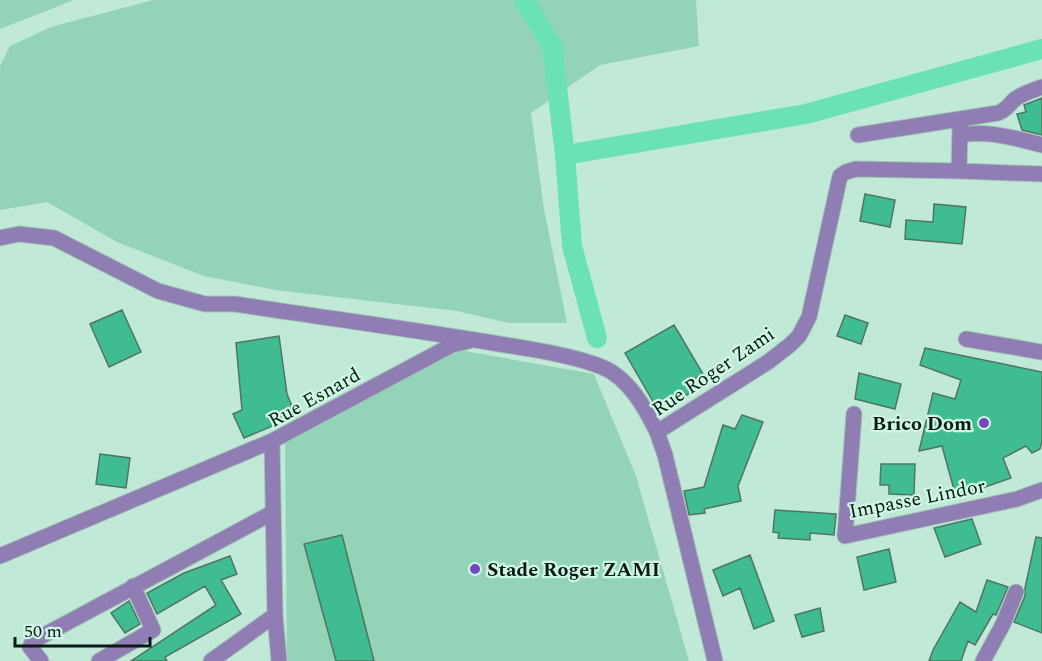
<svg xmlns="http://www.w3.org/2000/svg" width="1042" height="661" font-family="Spectral,serif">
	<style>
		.green { fill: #93d4b8 }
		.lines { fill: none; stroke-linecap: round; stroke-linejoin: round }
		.canal { stroke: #6ae2b5; stroke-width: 20 }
		.building { fill: #40bc91; stroke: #507565; stroke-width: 1.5 }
		.minor-casing { stroke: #a0c4b4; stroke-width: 17 }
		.minor { stroke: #8f7db4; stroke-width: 15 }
		.poi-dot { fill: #7746be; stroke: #cef7e4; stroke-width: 2 }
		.labels { text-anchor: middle; stroke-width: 4.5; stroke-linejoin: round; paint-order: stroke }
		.street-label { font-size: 20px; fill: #0b1a14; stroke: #cef7e4 }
		.poi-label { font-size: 20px; font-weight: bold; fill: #0b1a14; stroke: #cef7e4; text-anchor: end }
	</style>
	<rect width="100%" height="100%" fill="#c1e9d7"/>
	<path class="green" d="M0 0H74L0 29Z
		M153 0H696L699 46 600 65 531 113 544 209 567 323H509L457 311 275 290 204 276 117 242 47 202 0 210V66L10 46 51 27Z
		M454 349 594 374 636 476 689 661H287L285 437Z"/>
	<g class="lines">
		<path class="canal" d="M524 0 552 45 565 155 572 246 597 338
			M565 155 806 114 1042 49"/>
	</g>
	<path class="building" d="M1042 98V135L1022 130 1017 114 1026 112 1024 105Z
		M865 194 895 200 890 227 860 221Z
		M934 204 966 207 962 244 905 239 906 220 933 222Z
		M122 310 141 352 109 367 90 324Z
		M845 315 868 323 861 344 837 336Z
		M674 325 703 374 687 383 692 392 670 405 666 398 655 405 625 353Z
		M279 336 287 394 296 416 244 438 233 414 242 410 236 343Z
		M925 348 1042 372V441L1040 449 1032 453 1026 446 1003 458 1011 478 956 497 942 446 919 451 933 393 955 399 961 380 920 365Z
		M859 373 901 384 895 409 855 399Z
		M742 415 763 422 738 486 741 501 704 509 705 513 689 515 684 491 704 487 723 425 735 429Z
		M100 454 130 458 126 488 96 484Z
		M881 464H915L914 495 889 494V485H880Z
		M775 510 836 514 834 535 810 533V540L778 538 779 533 773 532Z
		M972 519 981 544 945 557 934 528Z
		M342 535 374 661H336L304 544Z
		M1036 537 1042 538V633L1014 622 1025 596V588Z
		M889 549 896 582 864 590 857 557Z
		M750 555 774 621 754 629 740 588 723 596 713 570Z
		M230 556 237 574 221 580 241 614 165 657 167 661H131L216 605 205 586 157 614 147 593 184 573Z
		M987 580 1008 587 996 615 993 614 975 645 968 641 961 661H929L933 650 960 602 976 612Z
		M129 601 140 624 125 633 111 613Z
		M820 608 824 631 802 637 795 615Z"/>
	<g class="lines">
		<defs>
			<path id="minor" d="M858 135 998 113C1006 110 1008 106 1014 100 1022 93 1032 91 1042 87
				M960 135C989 130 1014 138 1042 145
				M959 171 960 126
				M0 238 19 234 54 238 158 291 205 304H235C319 317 403 328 487 342 522 348 570 354 602 367 629 378 645 408 657 432
				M966 339 1042 352
				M854 414 845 536 1017 499 1042 490
				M0 556 272 441
				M41 661 30 647 33 641 272 513
				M99 661 153 630 133 586
				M211 661 275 615
				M279 661 275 615 272 441 452 345 469 341
				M715 661 665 455 657 432 768 362 790 345 799 336 809 317 840 176 846 172 856 169 959 171 1042 174
				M983 661 1003 624 1016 592"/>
		</defs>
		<use href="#minor" class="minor-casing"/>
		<use href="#minor" class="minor"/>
	</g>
	<g class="poi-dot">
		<circle cx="984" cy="423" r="6"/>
		<circle cx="475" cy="569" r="6"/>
	</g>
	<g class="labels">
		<g class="street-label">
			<text transform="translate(713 371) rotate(-34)" y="7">Rue Roger Zami</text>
			<text transform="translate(314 397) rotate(-29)" y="7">Rue Esnard</text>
			<text transform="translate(917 498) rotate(-11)" y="7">Impasse Lindor</text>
		</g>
		<g class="poi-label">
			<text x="972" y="430">Brico Dom</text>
			<text x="487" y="576" text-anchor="start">Stade Roger ZAMI</text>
		</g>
	</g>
	<path d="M15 637v9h135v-9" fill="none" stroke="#0b1a14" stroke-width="3"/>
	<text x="24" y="637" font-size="18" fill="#0b1a14" stroke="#cef7e4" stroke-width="4.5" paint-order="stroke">50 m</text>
</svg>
